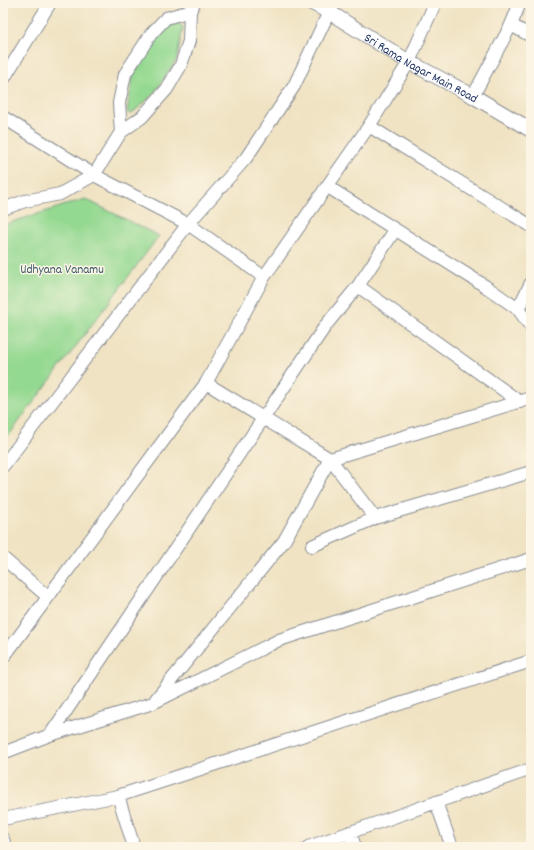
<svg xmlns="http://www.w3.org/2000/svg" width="534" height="850" font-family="Dekko,sans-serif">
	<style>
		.green { fill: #94d991; stroke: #588478 }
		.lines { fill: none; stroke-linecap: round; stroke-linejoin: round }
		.minor-casing { stroke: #868990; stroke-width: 14 }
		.tertiary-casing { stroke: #868990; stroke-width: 16 }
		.minor { stroke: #fff; stroke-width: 12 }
		.tertiary { stroke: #fff; stroke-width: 14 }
		.labels { text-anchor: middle; stroke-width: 3; stroke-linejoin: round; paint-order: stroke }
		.street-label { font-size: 13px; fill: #1b2f5e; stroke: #fcf5e5 }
		.park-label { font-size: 13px; fill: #395a6b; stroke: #fcf5e5 }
	</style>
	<rect width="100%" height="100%" fill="#fcf5e5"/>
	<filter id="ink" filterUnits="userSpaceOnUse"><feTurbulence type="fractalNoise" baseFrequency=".025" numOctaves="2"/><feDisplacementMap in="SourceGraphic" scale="8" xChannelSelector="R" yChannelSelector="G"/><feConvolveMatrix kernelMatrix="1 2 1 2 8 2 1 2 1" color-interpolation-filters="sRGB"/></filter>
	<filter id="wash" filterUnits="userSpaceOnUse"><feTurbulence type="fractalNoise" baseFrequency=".012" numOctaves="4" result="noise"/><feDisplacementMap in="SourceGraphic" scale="16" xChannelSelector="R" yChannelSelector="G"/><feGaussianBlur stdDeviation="0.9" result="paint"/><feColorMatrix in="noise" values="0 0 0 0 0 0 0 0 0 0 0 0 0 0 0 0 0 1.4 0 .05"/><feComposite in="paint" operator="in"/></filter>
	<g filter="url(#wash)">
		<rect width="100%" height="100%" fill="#f0e3c3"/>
		<path class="green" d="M178 23 183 27 177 59 153 95 130 115 127 111 133 76 154 42 170 25Z
			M85 199 159 236 3 443V225Z"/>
	</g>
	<g filter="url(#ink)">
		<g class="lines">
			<defs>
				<path id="minor" d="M511 25 531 36
					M3 80 50 3
					M473 96 511 25 520 3
					M3 117 94 175 188 224 264 277
					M369 126 531 226
					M121 132 119 103 125 74 151 34 166 18 190 11
					M328 187 485 286 518 309 531 327
					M3 209 25 201 60 194 94 175 121 132 142 117 167 89 181 65 189 41 190 11 194 3
					M358 286 520 402
					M518 309 531 283
					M206 383 330 459 531 398
					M3 466 188 224 246 158 294 86 329 12 335 3
					M312 546 375 518 531 472
					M3 558 48 597
					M3 658 206 383 264 277 369 126 409 62 435 3
					M156 699 284 541 330 459 375 518
					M50 735 326 325 358 286 395 230
					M3 753 50 735 153 703 279 640 531 559
					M118 796 134 847
					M436 802 452 847
					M3 819 118 796 531 661
					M350 832 355 847
					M3 839 5 847
					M308 847 531 769"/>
				<g id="tertiary">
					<path id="s1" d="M312 3 329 12 409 62 473 96 531 130"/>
				</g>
			</defs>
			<use href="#minor" class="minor-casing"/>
			<use href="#tertiary" class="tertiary-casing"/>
			<use href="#minor" class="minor"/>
			<use href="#tertiary" class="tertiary"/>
		</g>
	</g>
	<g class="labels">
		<g class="street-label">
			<text dy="5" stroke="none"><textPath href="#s1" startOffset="127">Sri Rama Nagar Main Road</textPath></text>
		</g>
		<g class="park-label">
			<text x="62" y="273">Udhyana Vanamu</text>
		</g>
	</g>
	<rect width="534" height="850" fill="none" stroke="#fcf5e5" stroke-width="16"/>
</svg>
